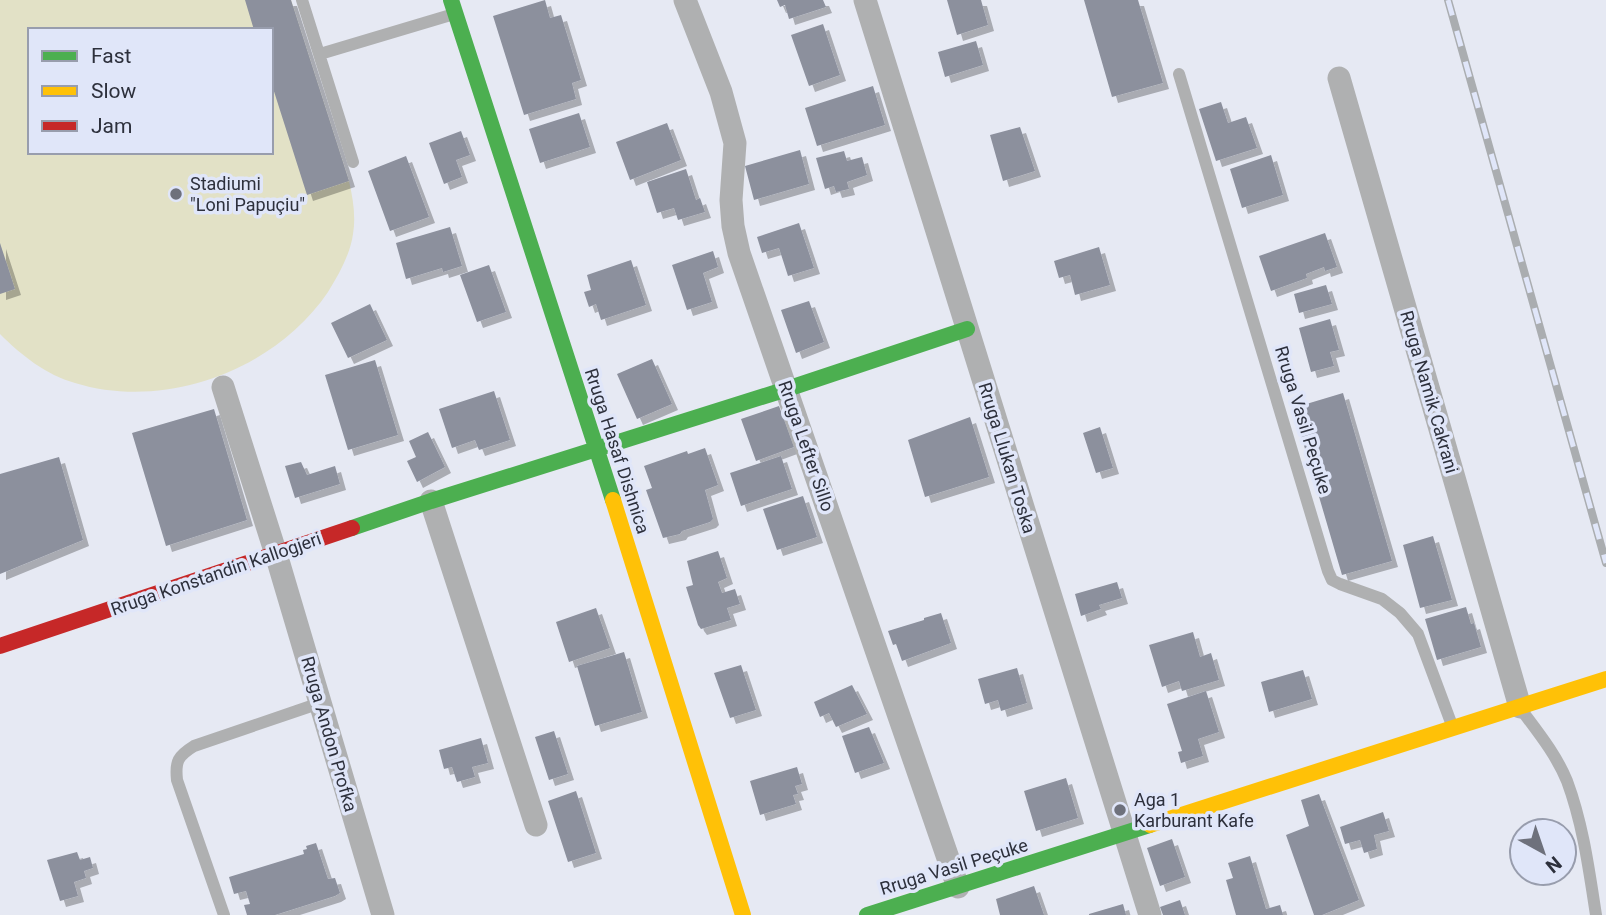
<svg xmlns="http://www.w3.org/2000/svg" width="1606" height="915" font-family="Roboto,sans-serif">
	<style>
		.garden { fill: #e2e1c6; fill-rule: evenodd }
		.building { fill: #8c909d; filter: url(#shadow) }
		.lines { fill: none; stroke-linecap: round; stroke-linejoin: round }
		.lane { stroke: #afb0b1; stroke-width: 12 }
		.street { stroke: #afb0b1; stroke-width: 23 }
		.fast { stroke: #4caf50; stroke-width: 16 }
		.slow { stroke: #ffc107; stroke-width: 16 }
		.jam { stroke: #c62828; stroke-width: 16 }
		.rail-casing { stroke: #aaadb0; stroke-width: 8 }
		.rail { stroke: #e0e6f9; stroke-width: 5; stroke-dasharray: 16; stroke-linecap: butt }
		.poi-dot { fill: #6e717c; stroke: #e0e6f9; stroke-width: 2.5 }
		.labels { text-anchor: middle; stroke-width: 7; stroke-linejoin: round; paint-order: stroke }
		.poi-label { font-size: 18px; fill: #2d303c; stroke: #e0e6f9; text-anchor: start }
		.street-label { font-size: 18px; fill: #2d303c; stroke: #e0e6f9 }
	</style>
	<defs>
		<filter id="shadow"><feDropShadow dx="6" dy="6" stdDeviation="0" flood-color="#0004"/></filter>
	</defs>
	<rect width="100%" height="100%" fill="#e6e9f3"/>
	<path class="garden" d="M0 0H291L349 181C353 199 356 216 353 234 350 255 339 274 328 292 275 370 166 411 75 383 46 375 21 355 0 334ZM30 30H271V152H30Z"/>
	<path class="building" d="M245 0H291L349 181 307 195 271 82V30H254Z
		M545 0 550 18 561 15 581 80 572 83 576 99 524 115 493 16Z
		M777 0H823L826 7 789 19 785 5 780 7Z
		M947 0H981L988 25 957 35Z
		M1084 0H1138L1163 83 1112 97Z
		M823 24 840 75 809 86 791 35Z
		M976 41 983 65 945 77 938 52Z
		M873 86 885 125 817 146 805 108Z
		M1221 102 1228 123 1246 117 1257 148 1216 161 1199 109Z
		M579 113 590 147 540 163 529 129Z
		M667 123 681 160 630 180 616 142Z
		M1020 127 1035 171 1003 181 990 135Z
		M461 131 470 155 456 160 462 177 444 184 429 143Z
		M800 150 809 184 754 200 745 166Z
		M844 151 847 161 862 157 867 175 847 182 849 189 836 192 834 186 825 189 816 158Z
		M1271 155 1283 195 1242 208 1230 169Z
		M406 156 429 217 390 231 368 171Z
		M686 169 696 200 700 198 705 212 678 220 674 208 657 213 647 182Z
		M799 223 814 268 788 276 779 248 762 253 757 237Z
		M450 227 462 266 443 272 442 268 406 279 396 243Z
		M1325 233 1337 267 1325 271 1324 267 1306 274 1307 278 1271 291 1259 256Z
		M0 243 15 289 0 294Z
		M1099 247 1110 285 1075 295 1070 275 1059 278 1054 261Z
		M713 251 718 267 703 273 712 302 687 310 672 265Z
		M631 260 646 305 601 320 596 304 589 307 584 292 591 290 587 275Z
		M489 265 506 312 477 322 460 275Z
		M1326 285 1332 304 1299 313 1294 294Z
		M809 301 824 342 796 353 781 310Z
		M370 304 387 340 348 358 331 323Z
		M1330 319 1339 350 1330 352 1334 366 1311 372 1299 328Z
		M652 359 672 404 637 419 617 374Z
		M375 360 398 435 348 450 325 375Z
		M494 391 510 440 479 450 475 440 452 448 439 409Z
		M1343 393 1392 561 1342 575 1293 408Z
		M779 406 794 447 756 461 741 419Z
		M214 409 247 520 166 546 132 433Z
		M970 417 989 477 925 497 908 440Z
		M1100 427 1113 468 1096 473 1083 433Z
		M428 432 445 467 417 482 407 461 416 457 409 441Z
		M705 448 718 485 705 490 713 519 710 522 682 531 680 534 663 538 646 490 652 488 644 466 687 451 688 454Z
		M781 456 792 489 741 506 730 473Z
		M59 457 83 540 0 574V474Z
		M301 462 307 475 335 466 340 484 295 498 285 466Z
		M803 496 817 537 777 550 763 509Z
		M1433 536 1452 600 1420 608 1403 545Z
		M718 551 727 578 718 582 722 593 735 589 740 604 727 608 731 620 701 629 698 625 686 587 693 585 687 561Z
		M1117 582 1122 598 1099 605 1101 609 1081 616 1075 594Z
		M1466 607 1471 624 1474 623 1481 647 1437 660 1425 619Z
		M596 608 610 648 569 662 556 622Z
		M941 613 951 643 902 661 896 644 893 645 888 631 924 620V618Z
		M1193 632 1200 657 1211 653 1219 680 1182 691 1179 681 1162 687 1149 645Z
		M624 652 642 712 595 726 577 666Z
		M741 665 756 710 730 718 714 673Z
		M1017 668 1027 703 1001 711 998 700 985 704 978 679Z
		M1303 670 1312 699 1269 712 1261 682Z
		M852 685 867 714 836 727 829 713 820 717 814 702Z
		M1206 691 1219 732 1198 739 1203 756 1181 763 1178 752 1182 751 1167 704Z
		M869 727 884 763 855 773 842 736Z
		M554 731 568 774 549 780 535 737Z
		M481 738 488 763 472 767 475 777 457 782 452 767 444 769 439 750Z
		M797 767 802 784 795 786 798 794 793 795 796 804 760 815 750 781Z
		M1066 778 1078 818 1036 831 1024 791Z
		M576 791 596 853 568 862 548 801Z
		M1319 794 1359 900 1322 915H1314L1286 835 1309 826 1301 800Z
		M1383 812 1389 831 1374 835 1377 849 1364 853 1360 840 1345 844 1340 827Z
		M1172 839 1185 877 1160 886 1147 848Z
		M316 843 328 879 335 878 340 893 335 896 275 915H247L244 905 250 904 246 891 234 894 229 877 304 854 303 850 307 849 306 846Z
		M77 852 80 860 90 857 93 868 84 871 86 878 74 882 78 896 60 901 47 860Z
		M1250 856 1266 909 1280 905 1283 915H1236L1226 880 1233 878 1228 863Z
		M1034 886 1044 915H1000L996 899Z
		M1180 900 1185 915H1163L1160 907Z
		M1123 904 1126 915H1089V914Z"/>
	<g class="lines">
		<path class="lane" d="M302 0 353 162
			M320 54 454 14
			M1179 74 1328 571 1332 580 1340 584 1382 599 1400 613 1418 634 1453 728
			M1520 708C1537 731 1556 754 1567 781 1583 824 1589 870 1596 915
			M224 915 177 780C175 761 178 756 194 746L320 703"/>
		<path class="street" d="M685 0 721 92 735 143 731 200 733 226 739 253 958 887
			M865 0 1150 915
			M1339 78 1520 707
			M223 387 276 554 383 915
			M431 501 536 825"/>
		<path class="fast" d="M451 0 613 500
			M352 528 431 501 787 389 967 329
			M867 915 1150 825"/>
		<path class="slow" d="M613 500 743 915
			M1150 825 1606 679"/>
		<path class="jam" d="M0 646 352 528"/>
		<defs>
			<path id="rail" d="M1448 0 1606 563"/>
		</defs>
		<use href="#rail" class="rail-casing"/>
		<use href="#rail" class="rail"/>
	</g>
	<g class="poi-dot">
		<circle cx="176" cy="194" r="7"/>
		<circle cx="1120" cy="810" r="7"/>
	</g>
	<g class="labels">
		<g class="poi-label">
			<text x="190" y="190">Stadiumi<tspan x="190" dy="21">"Loni Papuçiu"</tspan></text>
			<text x="1134" y="806">Aga 1<tspan x="1134" dy="21">Karburant Kafe</tspan></text>
		</g>
		<g class="street-label">
			<text transform="translate(1429 392) rotate(74)" y="6">Rruga Namik Cakrani</text>
			<text transform="translate(1303 420) rotate(73)" y="6">Rruga Vasil Peçuke</text>
			<text transform="translate(806 446) rotate(71)" y="6">Rruga Lefter Sillo</text>
			<text transform="translate(617 451) rotate(72)" y="6">Rruga Hasaf Dishnica</text>
			<text transform="translate(1007 458) rotate(73)" y="6">Rruga Llukan Toska</text>
			<text transform="translate(216 574) rotate(-19)" y="6">Rruga Konstandin Kallogjeri</text>
			<text transform="translate(329 734) rotate(74)" y="6">Rruga Andon Profka</text>
			<text transform="translate(954 867) rotate(-17)" y="6">Rruga Vasil Peçuke</text>
		</g>
	</g>
	<rect x="28" y="28" width="245" height="126" fill="#e0e6f9" stroke="#989dad" stroke-width="2"/>
	<rect x="42" y="51" width="35" height="10" fill="#4caf50" stroke="#989dad" stroke-width="2"/>
	<text x="91" y="63" font-size="21" fill="#2d303c">Fast</text>
	<rect x="42" y="86" width="35" height="10" fill="#ffc107" stroke="#989dad" stroke-width="2"/>
	<text x="91" y="98" font-size="21" fill="#2d303c">Slow</text>
	<rect x="42" y="121" width="35" height="10" fill="#c62828" stroke="#989dad" stroke-width="2"/>
	<text x="91" y="133" font-size="21" fill="#2d303c">Jam</text>
	<g transform="translate(1543 852) rotate(140)"><circle r="33" fill="#e0e6f9" stroke="#989dad" stroke-width="2"/>
	<path d="M0-5L12 26L0 18L-12 26Z" fill="#6e717c"/>
	<text y="-10" font-size="19" font-weight="bold" text-anchor="middle" fill="#2d303c">N</text>
	</g>
</svg>
